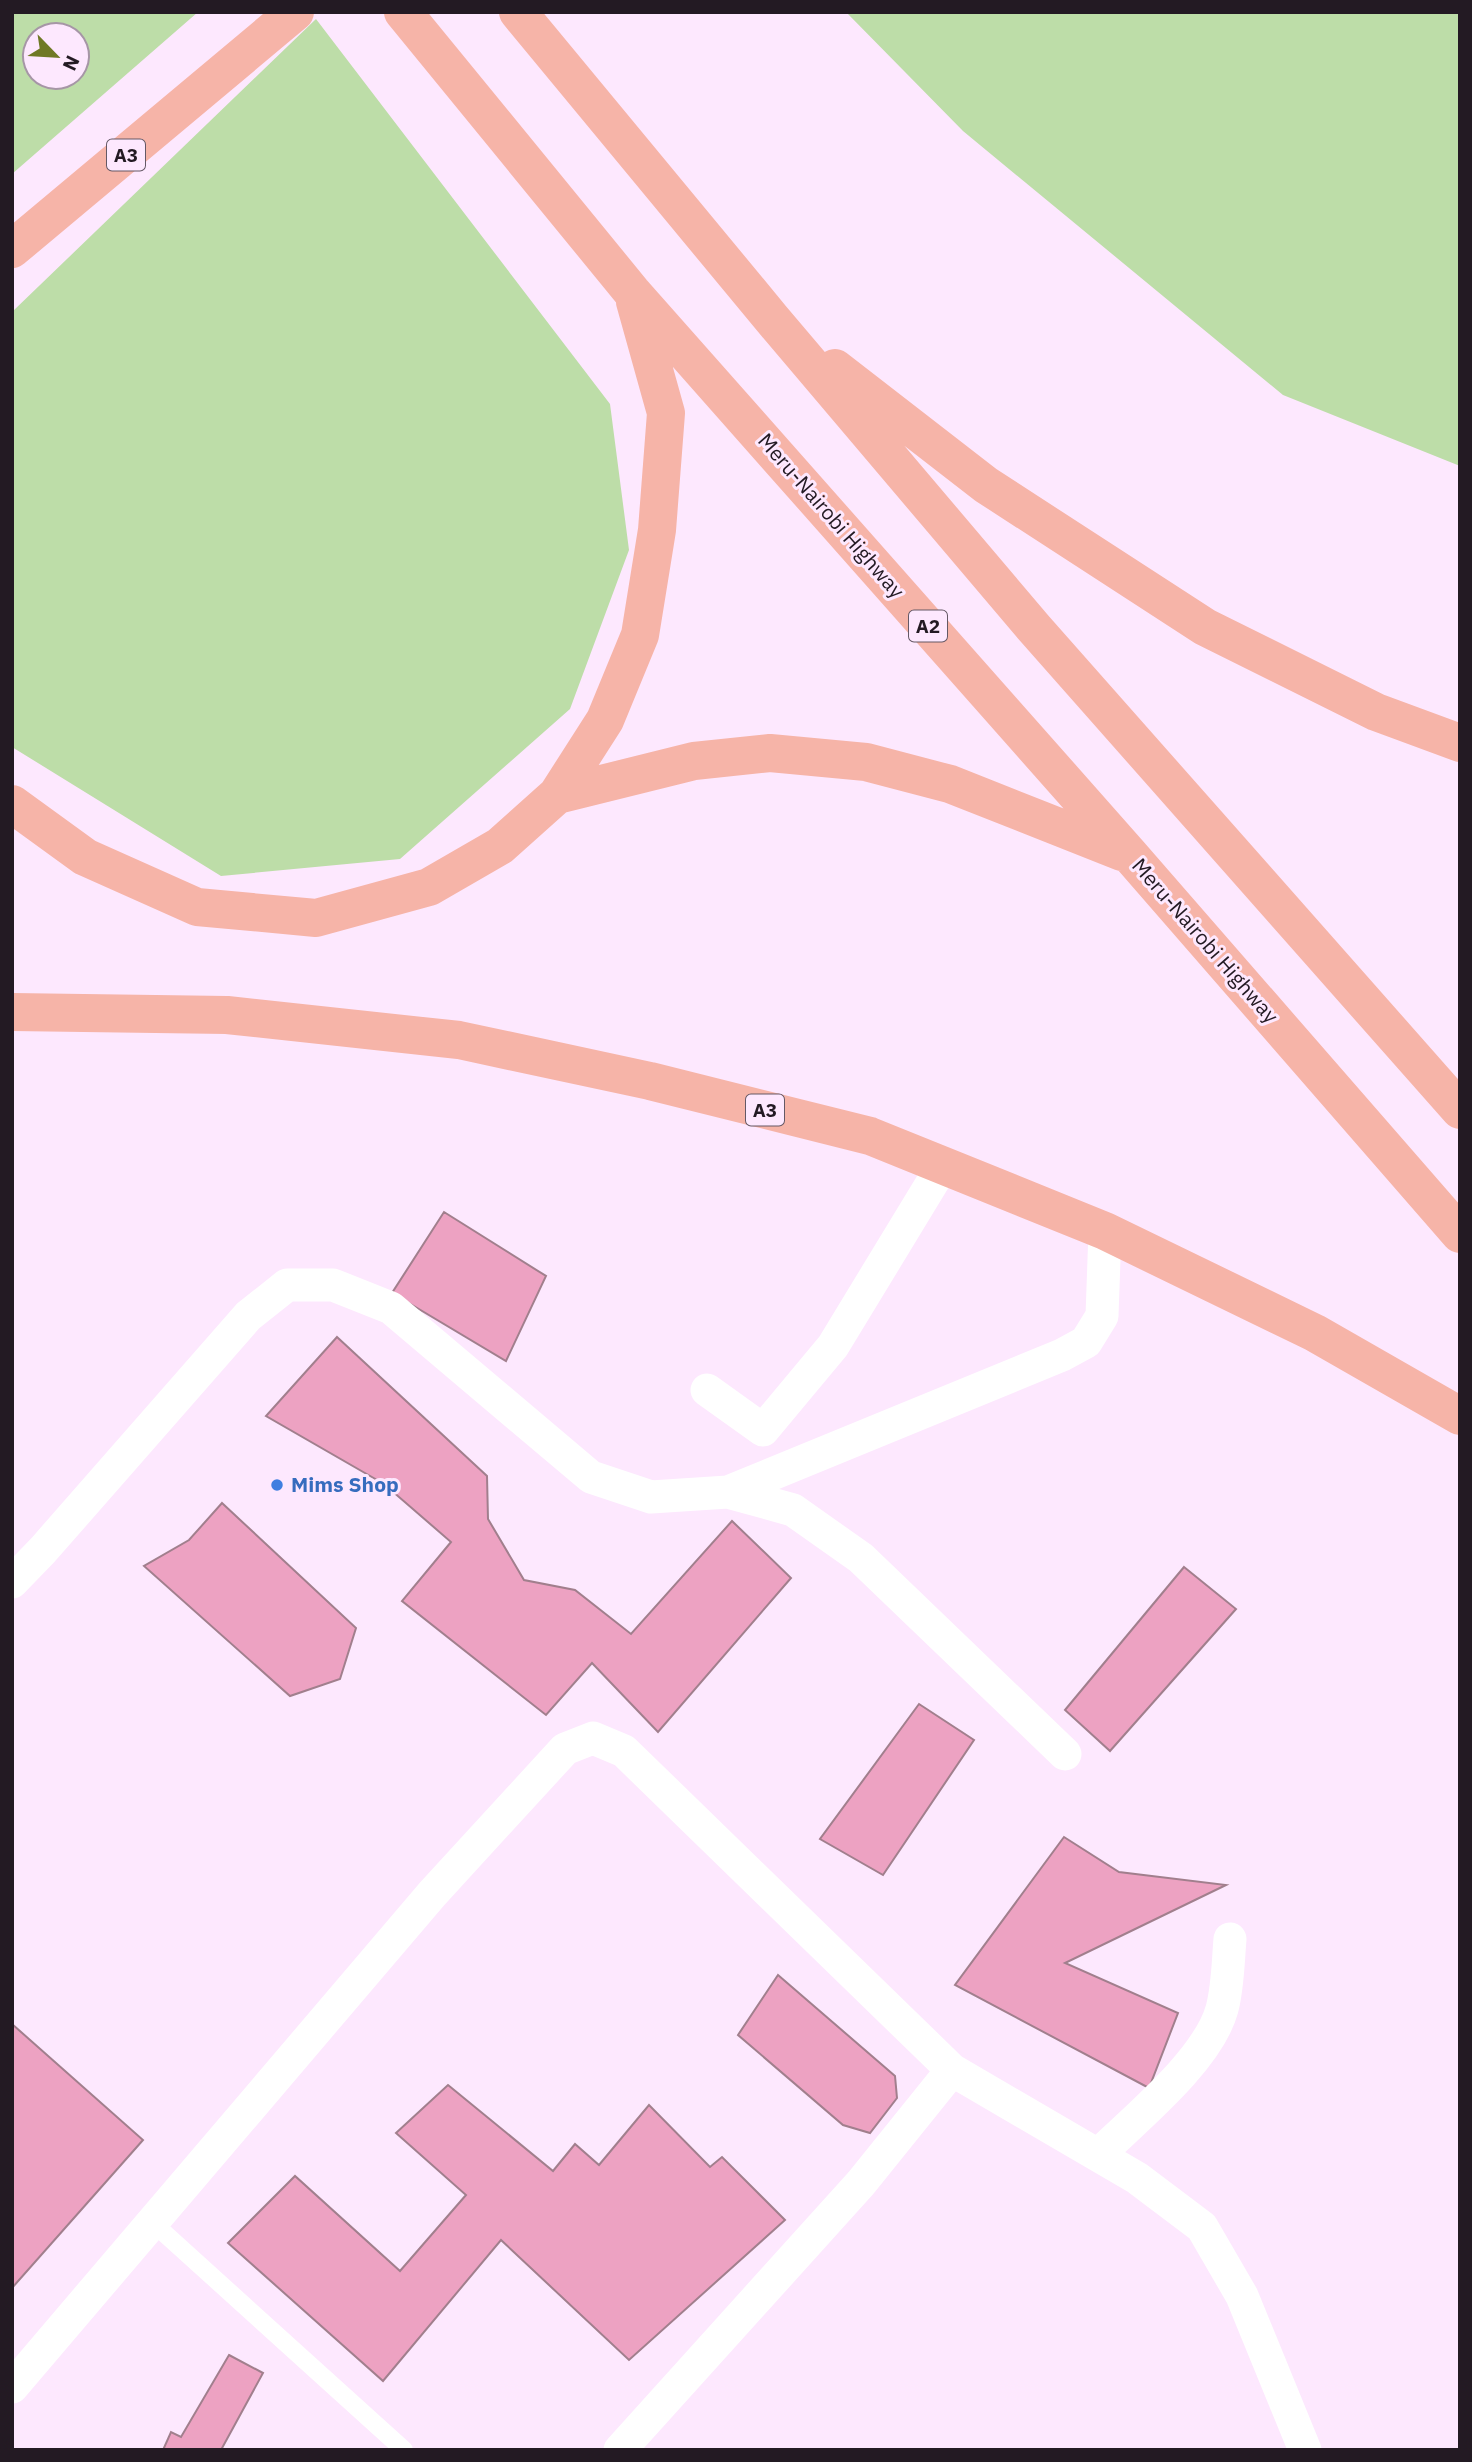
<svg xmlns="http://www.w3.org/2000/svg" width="1472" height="2462" font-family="'IBM Plex Sans',sans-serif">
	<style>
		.green { fill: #bddda8; fill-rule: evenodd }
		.building { fill: #eda2c2; stroke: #a17f8d; stroke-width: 2 }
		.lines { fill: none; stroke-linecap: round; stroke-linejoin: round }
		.service { stroke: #fff; stroke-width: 18 }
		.minor { stroke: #fff; stroke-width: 33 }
		.trunk { stroke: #f6b4a8; stroke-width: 38 }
		.shop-dot { fill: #3f7fe0; stroke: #fde8fe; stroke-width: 2.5 }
		.labels { text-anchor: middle; stroke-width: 6; stroke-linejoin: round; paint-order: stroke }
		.shield { fill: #fde8fe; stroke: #645865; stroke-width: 2 }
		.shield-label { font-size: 19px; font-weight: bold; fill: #231a23 }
		.street-label { font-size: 21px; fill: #231a23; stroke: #fde8fe }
		.shop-label { font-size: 21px; font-weight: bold; fill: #366cbe; stroke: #fde8fe; text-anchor: start }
	</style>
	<rect width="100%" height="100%" fill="#fde8fe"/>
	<path class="green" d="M12 12H198L12 174ZM35 35H77V77H35Z
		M846 12H1460V466L1283 395 963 131Z
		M316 19 610 404 629 550 570 709 400 859 221 876 12 747V312Z"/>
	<path class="building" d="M444 1212 546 1276 506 1361 392 1293Z
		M337 1337 487 1476 488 1519 524 1580 575 1590 631 1634 732 1521 791 1578 658 1732 592 1663 546 1715 402 1601 451 1542 384 1484 266 1416Z
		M222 1503 356 1628 340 1679 290 1696 144 1566 189 1540Z
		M1184 1567 1236 1609 1110 1751 1065 1710Z
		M919 1704 974 1740 883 1875 820 1839Z
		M1064 1837 1119 1872 1226 1885 1065 1963 1178 2013 1149 2088 955 1985Z
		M778 1975 895 2076 897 2098 870 2133 843 2125 738 2035Z
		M12 2024 143 2140 12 2288Z
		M448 2085 553 2171 575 2144 599 2165 649 2105 710 2167 722 2157 785 2220 629 2360 501 2240 383 2381 228 2243 295 2176 400 2271 466 2195 396 2133Z
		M229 2355 263 2373 221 2450H163L171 2432 181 2437Z"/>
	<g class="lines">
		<path class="service" d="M152 2222 404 2450"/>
		<path class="minor" d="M707 1390 763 1430 833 1346 943 1165
			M728 1492 1062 1355 1086 1342 1102 1316 1105 1231
			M12 1582 43 1550 248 1316 287 1285H333L391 1308 591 1477 651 1497 728 1492 793 1510 861 1558 1065 1754
			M952 2070 1137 2178 1202 2227 1242 2296 1305 2450
			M1098 2155C1136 2118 1208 2060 1222 2009 1228 1986 1228 1962 1230 1939
			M12 2387 432 1894 565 1749 593 1738 624 1751 952 2070 861 2183 620 2450"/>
		<path class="trunk" d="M403 12 632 292 1130 855 1460 1234
			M518 12 772 319 1034 628 1460 1110
			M12 249 295 12
			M835 368 986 485 1205 627 1376 712 1460 743
			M557 795 694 761 770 753 866 762 950 784 1122 852
			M12 804 85 857 197 907 316 918 429 887 500 846 557 795 605 720 640 635 657 530 666 413 635 302
			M12 1012 227 1015 459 1040 650 1081 870 1136 1105 1231 1315 1333 1460 1416"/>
	</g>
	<circle class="shop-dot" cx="277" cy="1485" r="7"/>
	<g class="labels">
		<g class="shield">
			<rect x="107" y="139.5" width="38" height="31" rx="5"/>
			<rect x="909" y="610.5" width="38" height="31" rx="5"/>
			<rect x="746" y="1094.5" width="38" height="31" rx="5"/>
		</g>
		<g class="shield-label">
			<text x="126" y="162">A3</text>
			<text x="928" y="633">A2</text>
			<text x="765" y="1117">A3</text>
		</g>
		<g class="street-label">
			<text transform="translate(831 516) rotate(49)" y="7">Meru-Nairobi Highway</text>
			<text transform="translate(1205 941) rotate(49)" y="7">Meru-Nairobi Highway</text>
		</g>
		<g class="shop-label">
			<text x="291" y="1492">Mims Shop</text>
		</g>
	</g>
	<rect width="1472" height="2462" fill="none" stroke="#231a23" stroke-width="28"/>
	<g transform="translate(56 56) rotate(115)"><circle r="33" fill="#fde8fe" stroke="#a696a6" stroke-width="2"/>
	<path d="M0-5L12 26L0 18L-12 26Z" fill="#6f7924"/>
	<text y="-10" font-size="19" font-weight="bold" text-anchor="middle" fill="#231a23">N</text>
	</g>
</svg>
